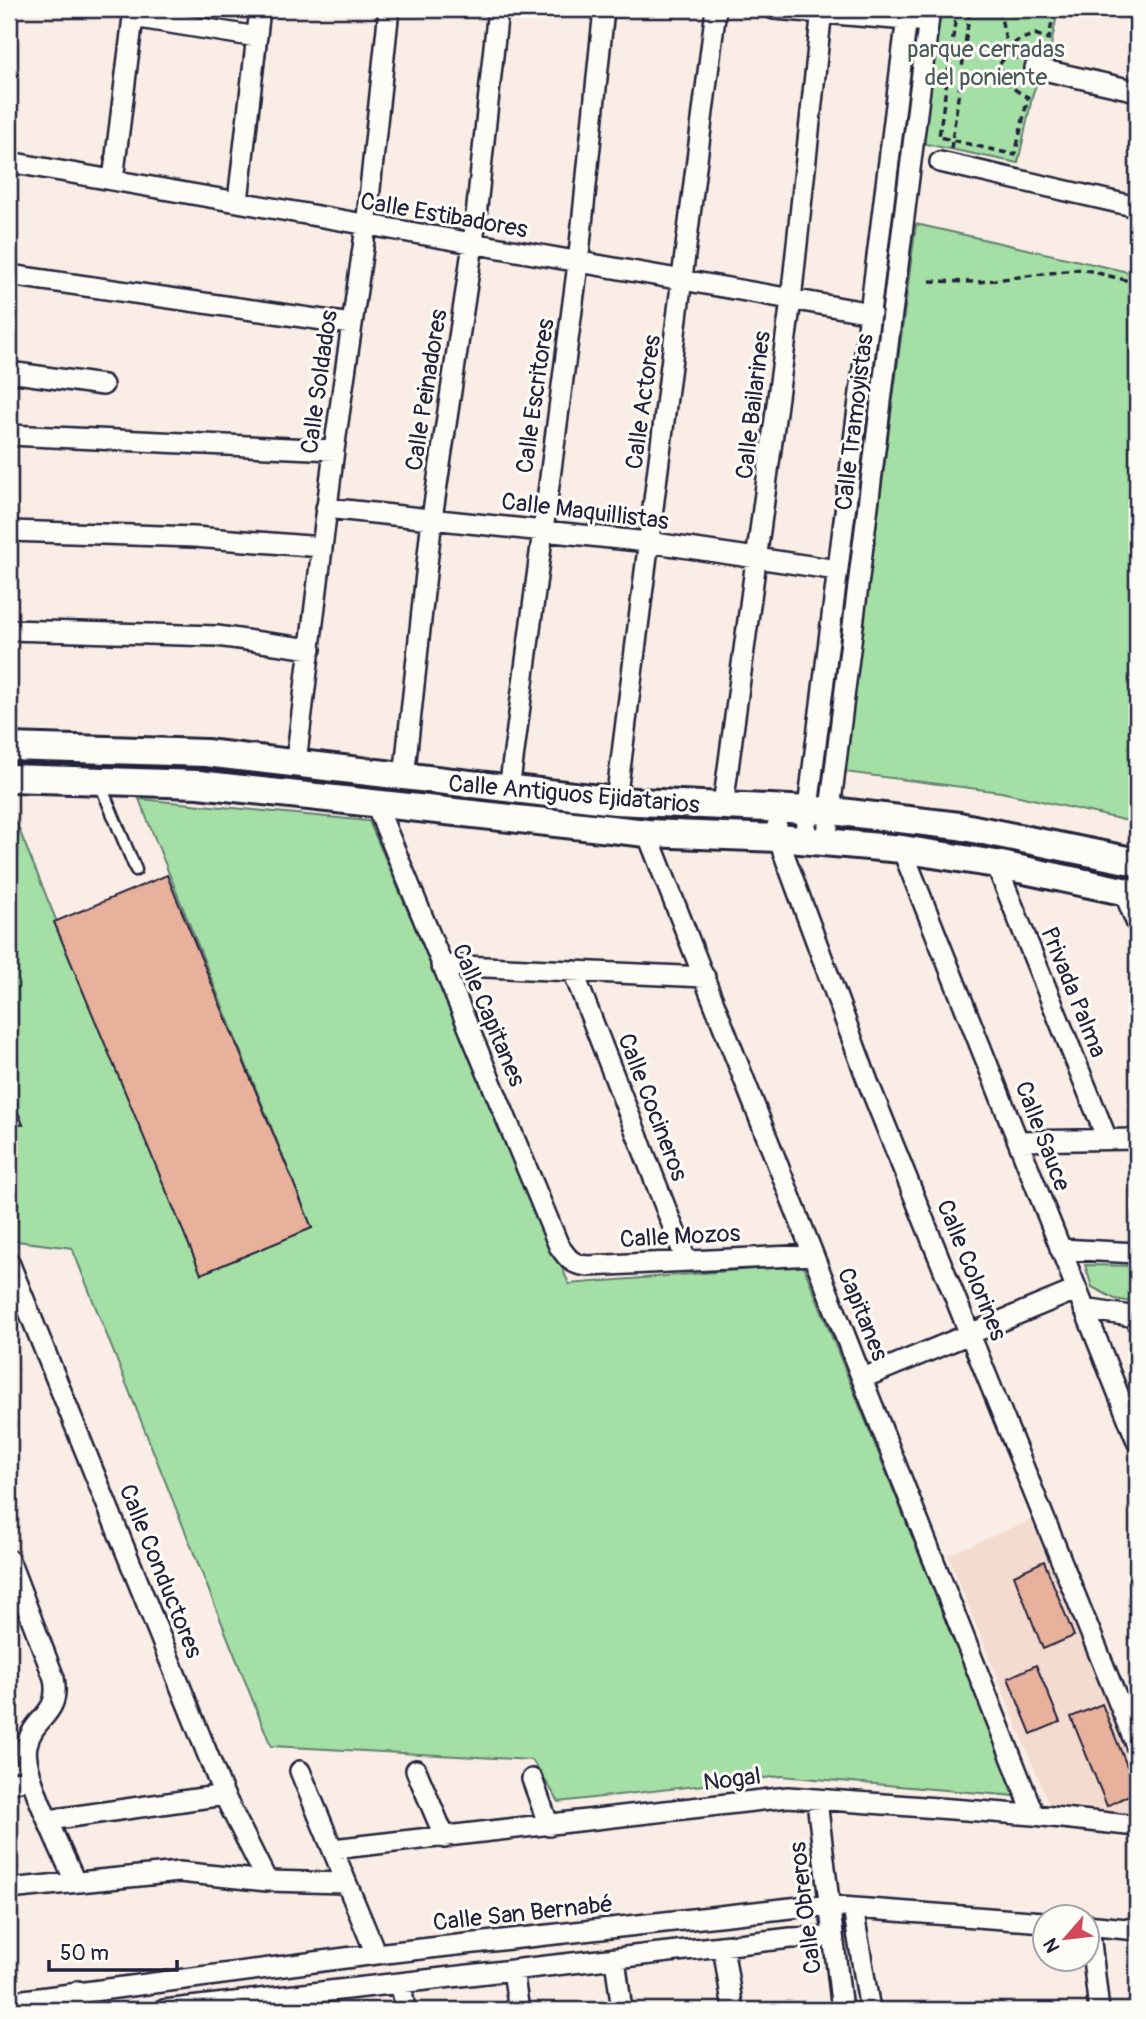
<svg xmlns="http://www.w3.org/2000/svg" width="1146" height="2019" font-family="Pangolin,sans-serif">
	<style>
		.built { fill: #f4dbcf }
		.green { fill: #a4dfa5; stroke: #638070; stroke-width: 2 }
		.building { fill: #e7b19c; stroke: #22223b; stroke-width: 2 }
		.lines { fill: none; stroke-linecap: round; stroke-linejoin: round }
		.lane-casing { stroke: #22223b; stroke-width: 15 }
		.street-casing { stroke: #22223b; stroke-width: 24 }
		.secondary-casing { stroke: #22223b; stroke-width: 32 }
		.path { stroke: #22223b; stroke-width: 3.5; stroke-dasharray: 7 5; stroke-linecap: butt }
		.lane { stroke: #fdfcf7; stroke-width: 10 }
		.street { stroke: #fdfcf7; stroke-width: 19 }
		.secondary { stroke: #fdfcf7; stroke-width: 26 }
		.labels { text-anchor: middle; stroke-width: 6; stroke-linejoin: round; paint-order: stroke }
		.park-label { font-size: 24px; fill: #495b5b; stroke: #fdfcf7 }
		.street-label { font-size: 24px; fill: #22223b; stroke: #fdfcf7 }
	</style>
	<rect width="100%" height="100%" fill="#f9ede5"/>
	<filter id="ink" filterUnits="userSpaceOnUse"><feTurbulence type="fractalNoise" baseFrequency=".0143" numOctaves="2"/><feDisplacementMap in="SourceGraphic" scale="14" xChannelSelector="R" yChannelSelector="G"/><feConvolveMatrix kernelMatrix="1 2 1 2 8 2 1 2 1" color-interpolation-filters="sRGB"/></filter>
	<g filter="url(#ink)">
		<path class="built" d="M1031 1520 1137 1779V1813L1050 1807 948 1555Z"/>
		<path class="green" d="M938 9H1058L1051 46 1033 93 1018 163 921 143Z
			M916 224 1137 274V823L1001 792 844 772Z
			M139 799 369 821 569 1284 803 1265 1016 1796 781 1776 559 1802 532 1760 271 1746 72 1248 9 1240V1124H23L9 1090V805L201 1274 312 1228Z
			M1085 1265 1137 1266V1303L1115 1299 1092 1287Z"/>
		<path class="building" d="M167 875 312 1228 201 1274 54 922Z
			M9 1090 23 1125 9 1124Z
			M1044 1561 1074 1636 1043 1649 1014 1575Z
			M1036 1665 1060 1722 1031 1734 1008 1678Z
			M1102 1704 1137 1791 1107 1806 1071 1717Z"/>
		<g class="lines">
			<defs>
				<path id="lane" d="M100 784 136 870"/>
				<path id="street" d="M774 9 919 21
					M133 17 257 37
					M1035 68 1137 91
					M9 162 871 313
					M940 162 1137 207
					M113 180 134 9
					M238 201 260 9
					M9 275 351 324
					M9 372 103 385
					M9 435 334 450
					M326 508 648 542 837 570
					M9 531 194 537 322 547
					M9 630 217 636 311 649
					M296 762 334 450 366 227 389 9
					M404 778 432 518 473 244 498 9
					M509 790 578 264 604 9
					M616 801 716 9
					M375 802 559 1246C568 1259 572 1265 588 1266L813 1255
					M723 806 791 300 822 9
					M777 826 778 838 868 1082 1137 1748
					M647 833 1034 1815
					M804 840 908 9
					M826 842 930 9
					M902 849 1137 1441
					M996 864 1107 1139
					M1124 892 1137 924
					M441 965 705 977
					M573 971 686 1260
					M1019 1141 1137 1139
					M1060 1249 1137 1253
					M9 1262 224 1795 267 1881
					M1084 1309 1137 1317
					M863 1378 1076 1290
					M9 1560 54 1678C61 1716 34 1715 27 1745 21 1773 63 1852 75 1882
					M416 1770 445 1838
					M300 1771 376 1954
					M532 1779 549 1826
					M9 1783 31 1779
					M817 1801 842 2010
					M49 1820 224 1795
					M333 1849 788 1797 1034 1815 1137 1826
					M9 1889 179 1872 267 1881 346 1883
					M853 1908 870 2010
					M1086 1925 1137 1930
					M1089 1925 1099 2010
					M723 1946 733 2010
					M615 1959 622 2010
					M513 1971 519 2010
					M401 1984 405 2010
					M78 1991V2010
					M9 2002 376 1954 800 1907 828 1906 1044 1922
					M164 2010 791 1938 832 1937"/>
				<path id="secondary" d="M9 747 206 753 616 801 832 811 959 826 1137 862
					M9 778 198 784 647 833 778 838 902 849 996 864 1137 894"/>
			</defs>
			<use href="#lane" class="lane-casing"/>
			<use href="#street" class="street-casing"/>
			<use href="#secondary" class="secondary-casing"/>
			<path class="path" d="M957 9 939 137 1015 155 1028 97C1011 89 1005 82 1000 64L1015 42 1035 34 1049 39 1054 9
				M999 9 1008 49 1020 61
				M951 149 970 9
				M930 281 979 282 1082 269 1137 283"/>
			<use href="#lane" class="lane"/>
			<use href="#street" class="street"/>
			<use href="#secondary" class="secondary"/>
		</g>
	</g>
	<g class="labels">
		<g class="park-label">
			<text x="986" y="57">parque cerradas<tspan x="986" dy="28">del poniente</tspan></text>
		</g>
		<g class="street-label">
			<text transform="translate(444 215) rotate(10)" y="8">Calle Estibadores</text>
			<text transform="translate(319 382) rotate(-82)" y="8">Calle Soldados</text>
			<text transform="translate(426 390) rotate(-81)" y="8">Calle Peinadores</text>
			<text transform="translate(535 396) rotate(-82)" y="8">Calle Escritores</text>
			<text transform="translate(643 402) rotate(-82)" y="8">Calle Actores</text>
			<text transform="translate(753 405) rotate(-83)" y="8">Calle Bailarines</text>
			<text transform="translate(854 422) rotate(-83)" y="8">Calle Tramoyistas</text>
			<text transform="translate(585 511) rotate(7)" y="8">Calle Maquillistas</text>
			<text transform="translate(574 794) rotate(5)" y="8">Calle Antiguos Ejidatarios</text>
			<text transform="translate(1074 992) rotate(68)" y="8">Privada Palma</text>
			<text transform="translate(489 1015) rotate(67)" y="8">Calle Capitanes</text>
			<text transform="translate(653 1107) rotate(69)" y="8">Calle Cocineros</text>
			<text transform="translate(1043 1136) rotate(69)" y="8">Calle Sauce</text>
			<text transform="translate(680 1236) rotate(-3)" y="8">Calle Mozos</text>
			<text transform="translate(972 1270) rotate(68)" y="8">Calle Colorines</text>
			<text transform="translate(863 1314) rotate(68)" y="8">Capitanes</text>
			<text transform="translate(161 1571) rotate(68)" y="8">Calle Conductores</text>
			<text transform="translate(732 1779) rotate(-7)" y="8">Nogal</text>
			<text transform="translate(805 1908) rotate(-97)" y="8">Calle Obreros</text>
			<text transform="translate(523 1913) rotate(-6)" y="8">Calle San Bernabé</text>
		</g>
	</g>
	<rect width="1146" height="2019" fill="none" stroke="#fdfcf7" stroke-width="35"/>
	<rect x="18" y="18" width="1111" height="1984" fill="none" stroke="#22223b" stroke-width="2.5" filter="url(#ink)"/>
	<g transform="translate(1066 1938) rotate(242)"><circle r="33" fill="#fdfcf7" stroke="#a5a5ac" stroke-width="2"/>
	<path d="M0-5L12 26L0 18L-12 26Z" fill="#d1495b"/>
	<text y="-10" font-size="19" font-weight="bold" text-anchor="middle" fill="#22223b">N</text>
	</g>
	<path d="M49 1960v10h128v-10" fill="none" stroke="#22223b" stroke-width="3.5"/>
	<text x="60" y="1960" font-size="21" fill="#22223b" stroke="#fdfcf7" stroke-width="5" paint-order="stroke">50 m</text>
</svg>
